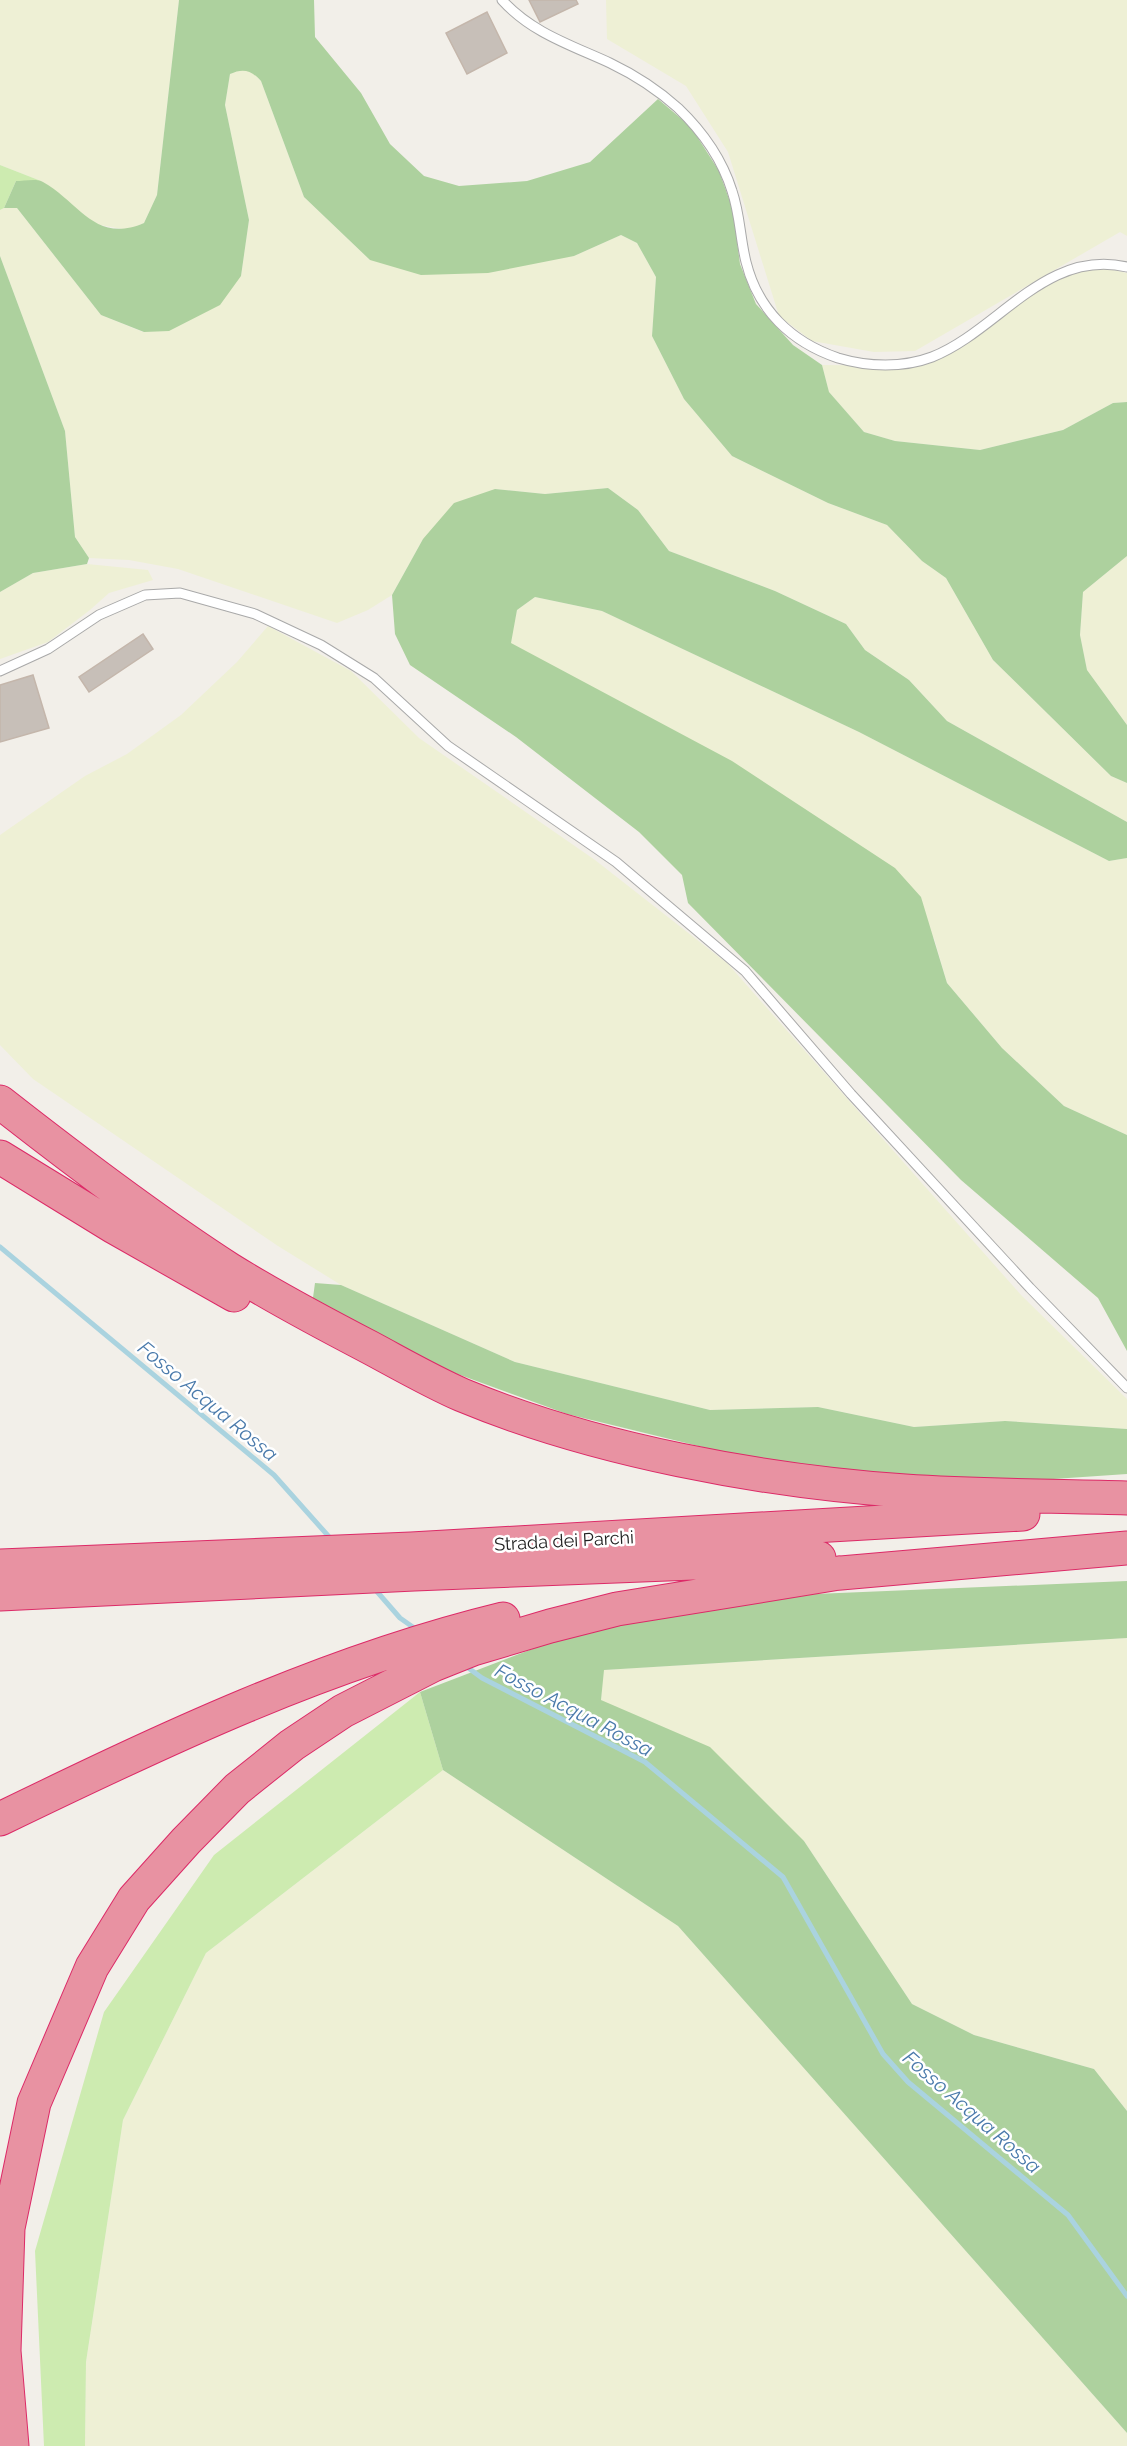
<svg xmlns="http://www.w3.org/2000/svg" width="1127" height="2446" font-family="Raleway,sans-serif">
	<style>
		.farmland { fill: #eef0d5 }
		.grass { fill: #cdebb0 }
		.forest { fill: #add19e }
		.lines { fill: none; stroke-linecap: round; stroke-linejoin: round }
		.stream { stroke: #aad3df; stroke-width: 5 }
		.building { fill: #c7bfb8; stroke: #c4b6ab; stroke-width: 1.5 }
		.service-casing { stroke: #a9a9a9; stroke-width: 11 }
		.motorway-casing { stroke: #dc2a67; stroke-width: 35 }
		.service { stroke: #fff; stroke-width: 9 }
		.motorway { stroke: #e892a2; stroke-width: 33 }
		.labels { text-anchor: middle; stroke-width: 5; stroke-linejoin: round; paint-order: stroke }
		.street-label { font-size: 18px; fill: #222; stroke: #fff }
		.water-label { font-size: 20px; font-style: italic; fill: #4a7aab; stroke: #fff }
	</style>
	<rect width="100%" height="100%" fill="#f2efe9"/>
	<path class="farmland" d="M0 0H179L157 195 144 223 128 230 95 224 41 181 0 165Z
		M606 0H1127V236L1120 232 915 351 874 352 812 341 779 316 728 152 686 86 607 39Z
		M241 69 253 72 261 81 304 197 370 260 574 256 621 235 637 243 656 277 652 336 684 399 732 456 828 503 887 525 922 561 946 578 993 660 1111 776 1127 783V822L947 721 909 680 865 650 846 624 775 591 669 551 638 510 608 488 545 494 495 489 423 539 392 595 368 610 337 623 178 569 129 560 89 558 75 537 65 431 0 256V210L4 208H17L101 315 143 332 241 276 249 220 225 105 230 74Z
		M1104 268 1127 273V402L1113 403 1063 430 980 450 895 441 864 432 829 392 822 365 915 366 1057 280 1076 271Z
		M1127 556V725L1087 670 1080 635 1083 592Z
		M87 564 148 570 153 580 109 593 90 610 48 642 0 659V592L33 573Z
		M535 597 602 611 859 732 1109 861 1127 858V1135L1064 1106 1002 1048 947 983 934 938 510 643 517 610Z
		M268 626 351 671 419 738 595 860 728 964 1021 1295 1127 1399V1429L1005 1421 914 1427 818 1407 710 1410 515 1362 341 1285 278 1246 33 1079 0 1045V835L85 776 127 754 181 715 237 662Z
		M1127 1638V2111L1094 2069 974 2035 912 2004 804 1841 601 1700 603 1670Z
		M443 1770 678 1926 1127 2433V2446H85L86 2362 123 2120 206 1953Z"/>
	<path class="grass" d="M0 165 41 181H16L4 208 0 210Z
		M420 1692 443 1770 206 1953 123 2120 86 2362 85 2446H44L35 2251 104 2012 214 1855Z"/>
	<path class="forest" d="M179 0H314L315 37 361 93 390 144 424 176 459 186 527 181 590 162 658 99 691 127 719 171 733 210 740 264 756 304 793 345 822 365 829 392 864 432 895 441 980 450 1063 430 1113 403 1127 402V556L1083 592 1080 635 1087 670 1127 725V783L1111 776 993 660 946 578 922 561 887 525 828 503 732 456 684 399 652 336 656 277 637 243 621 235 574 256 488 273 421 275 370 260 304 197 261 81C251 70 243 68 230 74L225 105 249 220 241 276 220 305 169 331 144 332 101 315 17 208H4L16 181C24 181 37 178 43 182 80 203 95 244 144 223L157 195Z
		M0 256 65 431 75 537 89 558 87 564 33 573 0 592Z
		M608 488 638 510 669 551 775 591 846 624 865 650 909 680 947 721 1127 822V858L1109 861 859 732 602 611 535 597 517 610 511 643 732 761 895 868 921 897 947 983 1002 1048 1064 1106 1127 1135V1351L1098 1298 961 1180 688 903 682 875 639 832 516 737 410 665 395 634 392 595 423 539 454 503 495 489 545 494Z
		M315 1283 341 1285 515 1362 710 1410 818 1407 914 1427 1005 1421 1127 1429V1474L1024 1481 932 1477 833 1469 723 1452 567 1414 422 1361 312 1305Z
		M1127 1581V1638L604 1670 601 1700 710 1747 804 1841 912 2004 974 2035 1094 2069 1127 2111V2433L678 1926 443 1770 420 1692 577 1632 815 1594Z"/>
	<g class="lines">
		<path class="stream" d="M0 1247 274 1475 331 1539
			M373 1587 400 1618 417 1630
			M463 1664 482 1678 645 1762 783 1877 883 2054 908 2082 1068 2215 1127 2296"/>
	</g>
	<path class="building" d="M529 0H576L578 4 540 22Z
		M487 12 507 53 467 74 446 33Z
		M143 634 153 649 89 692 79 677Z
		M33 675 49 728 0 742V685Z"/>
	<g class="lines">
		<defs>
			<path id="service" d="M502 0C532 33 571 45 610 63 635 75 658 90 678 108 702 131 722 159 732 191 740 214 740 238 746 262 758 310 791 342 838 358 868 367 903 368 932 357 998 331 1046 248 1127 267
				M0 671 48 649 99 615 145 595 180 593 255 614 321 645 374 678 448 746 616 862 745 971 851 1094 1030 1288 1127 1388"/>
			<path id="motorway" d="M0 1102C74 1160 150 1218 229 1269 274 1297 321 1322 369 1347 399 1363 430 1381 462 1395 594 1450 762 1481 905 1491 979 1496 1053 1496 1127 1498
				M0 1157 114 1227 234 1295
				M0 1566 411 1549 1023 1514
				M818 1575 1127 1548
				M0 1594 414 1574 819 1558
				M0 1819C163 1740 326 1662 503 1619
				M12 2446 4 2351 8 2228 34 2103 92 1967 134 1899 186 1841 237 1789 292 1745 343 1711 433 1665 473 1649 550 1626 617 1609 839 1573"/>
		</defs>
		<use href="#service" class="service-casing"/>
		<use href="#motorway" class="motorway-casing"/>
		<use href="#service" class="service"/>
		<use href="#motorway" class="motorway"/>
	</g>
	<g class="labels">
		<g class="street-label">
			<text transform="translate(564 1541) rotate(-3)" y="6">Strada dei Parchi</text>
		</g>
		<g class="water-label">
			<text transform="translate(208 1401) rotate(40)" y="7">Fosso Acqua Rossa</text>
			<text transform="translate(574 1710) rotate(28)" y="7">Fosso Acqua Rossa</text>
			<text transform="translate(972 2112) rotate(41)" y="7">Fosso Acqua Rossa</text>
		</g>
	</g>
</svg>
